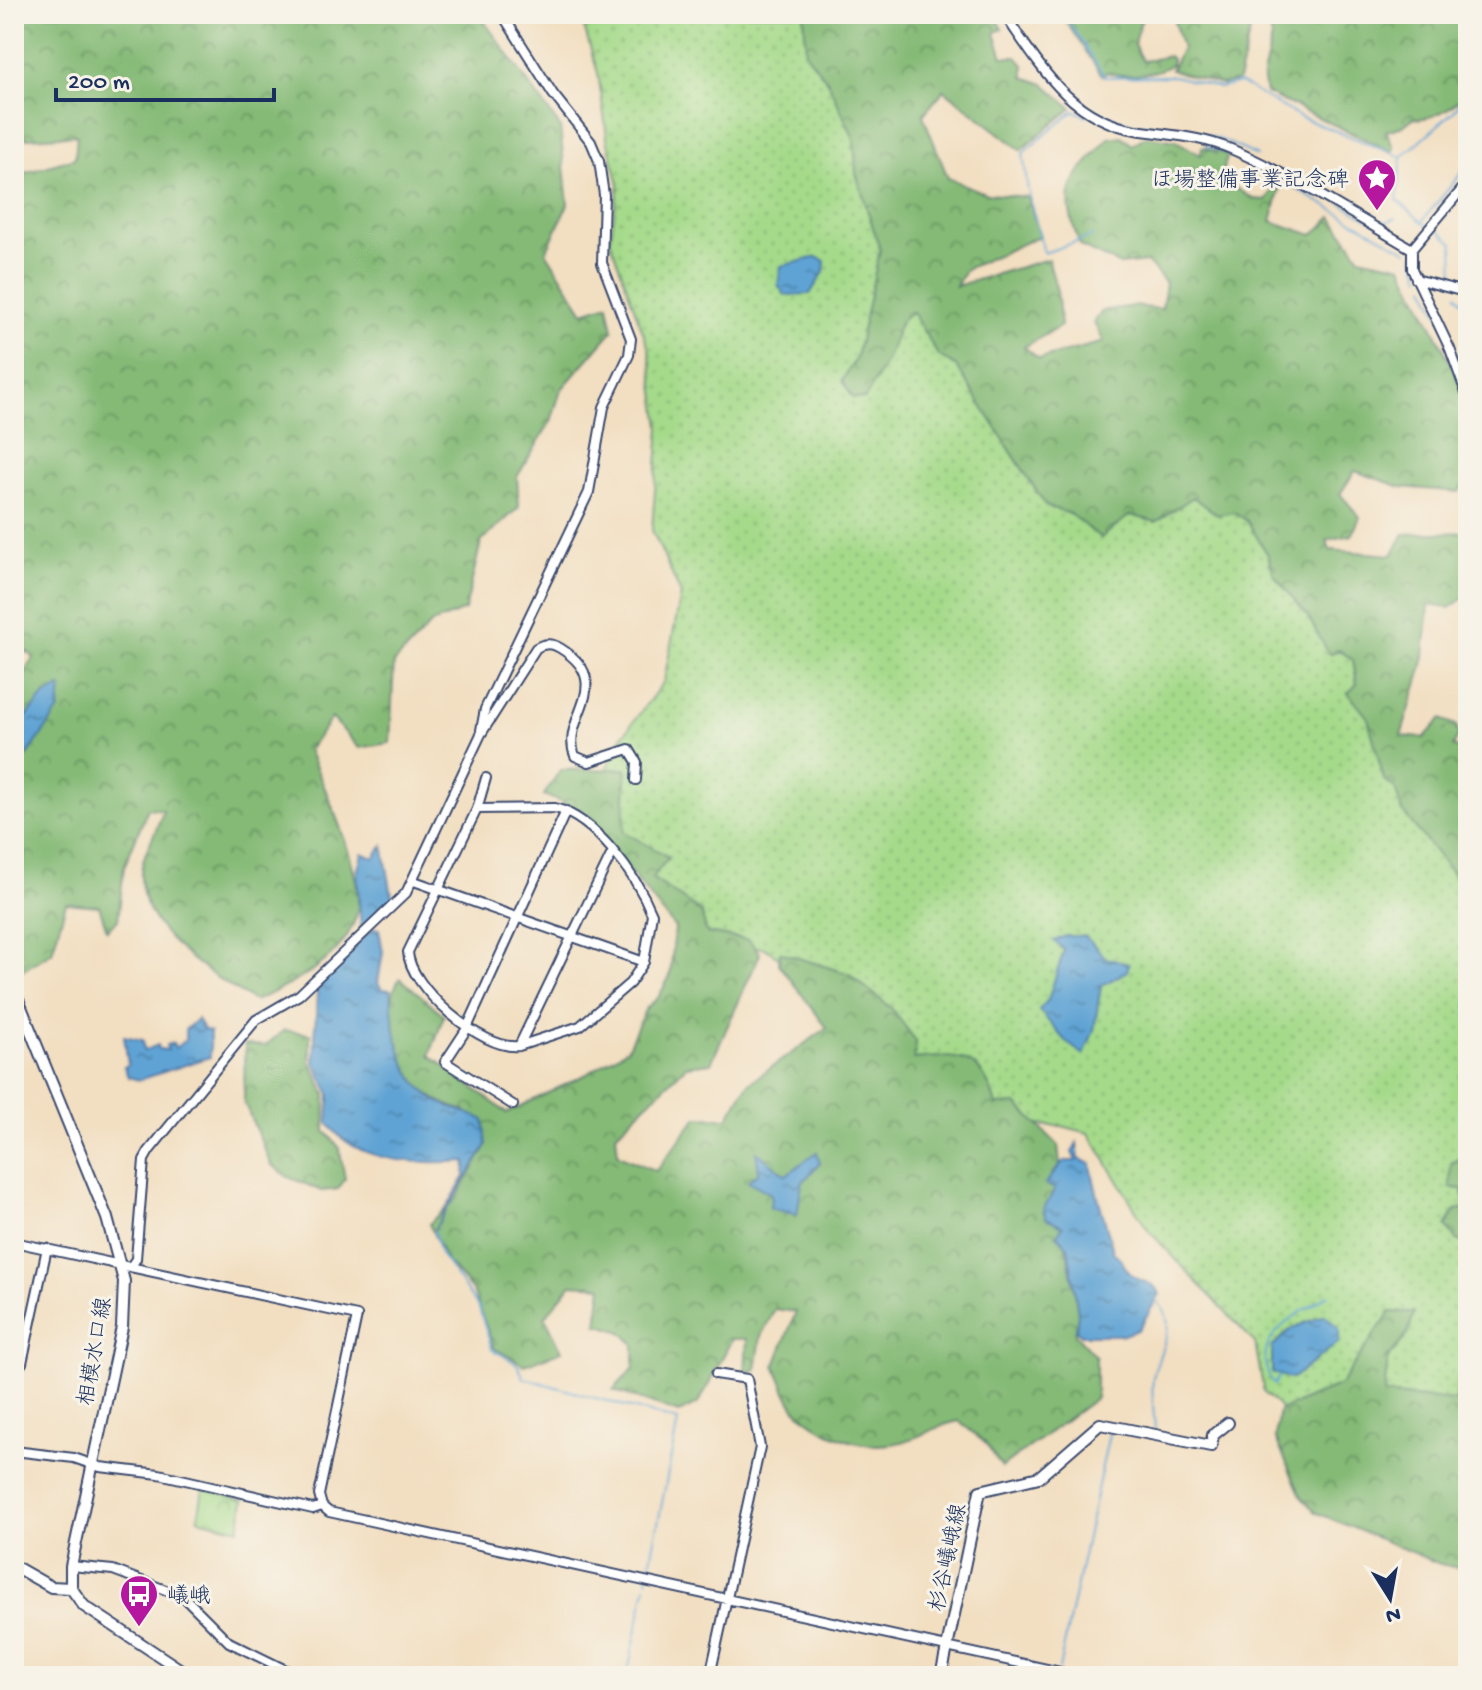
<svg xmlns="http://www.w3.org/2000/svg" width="1482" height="1690" font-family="'Gochi Hand','Klee One',sans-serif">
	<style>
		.grass { fill: url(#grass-dots); stroke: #608474; stroke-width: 2 }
		.forest { fill: url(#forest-crowns); stroke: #50746a; stroke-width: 2 }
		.park { fill: url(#park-crowns); stroke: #608474; stroke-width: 2 }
		.water { fill: url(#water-ripples); stroke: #3d6999; stroke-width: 2 }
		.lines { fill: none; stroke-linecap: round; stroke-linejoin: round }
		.stream { stroke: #5fa3d4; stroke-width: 2 }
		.minor-casing { stroke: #3b496d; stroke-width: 12 }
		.major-casing { stroke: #3b496d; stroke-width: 14 }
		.minor { stroke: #fff; stroke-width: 8 }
		.major { stroke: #fff; stroke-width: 10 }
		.labels { text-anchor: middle; stroke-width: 6; stroke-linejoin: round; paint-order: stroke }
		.poi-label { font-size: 22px; fill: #1b2f5e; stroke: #f7f3e8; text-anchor: end }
		.street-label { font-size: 22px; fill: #1b2f5e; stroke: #f7f3e8 }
	</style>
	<defs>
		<pattern id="grass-dots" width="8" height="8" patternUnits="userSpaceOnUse" patternTransform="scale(2)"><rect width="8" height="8" fill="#a5da8a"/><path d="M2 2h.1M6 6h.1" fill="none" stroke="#8dbb7a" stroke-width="1.8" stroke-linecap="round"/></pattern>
		<pattern id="forest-crowns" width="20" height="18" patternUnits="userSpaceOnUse" patternTransform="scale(2)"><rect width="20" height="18" fill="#84ba76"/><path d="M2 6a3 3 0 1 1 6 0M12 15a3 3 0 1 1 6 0" fill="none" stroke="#6b9864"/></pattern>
		<pattern id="park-crowns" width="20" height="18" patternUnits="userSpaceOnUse" patternTransform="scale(2)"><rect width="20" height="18" fill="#a5da8a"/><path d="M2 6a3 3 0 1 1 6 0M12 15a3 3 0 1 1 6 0" fill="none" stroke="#8dbb7a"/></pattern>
		<pattern id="water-ripples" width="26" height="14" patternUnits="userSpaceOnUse" patternTransform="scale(2)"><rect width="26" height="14" fill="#5fa3d4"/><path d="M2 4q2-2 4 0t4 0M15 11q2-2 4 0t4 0" fill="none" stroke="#4e85af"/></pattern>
	</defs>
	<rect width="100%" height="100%" fill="#f7f3e8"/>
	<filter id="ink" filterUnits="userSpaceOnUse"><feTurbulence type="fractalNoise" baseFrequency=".0125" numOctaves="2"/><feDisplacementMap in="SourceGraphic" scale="16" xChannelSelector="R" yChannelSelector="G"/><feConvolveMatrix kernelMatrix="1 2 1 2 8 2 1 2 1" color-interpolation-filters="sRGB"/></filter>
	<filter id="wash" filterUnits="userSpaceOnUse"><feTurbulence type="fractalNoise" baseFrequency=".006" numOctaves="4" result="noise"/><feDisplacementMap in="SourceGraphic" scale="32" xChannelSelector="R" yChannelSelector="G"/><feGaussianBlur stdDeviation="1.8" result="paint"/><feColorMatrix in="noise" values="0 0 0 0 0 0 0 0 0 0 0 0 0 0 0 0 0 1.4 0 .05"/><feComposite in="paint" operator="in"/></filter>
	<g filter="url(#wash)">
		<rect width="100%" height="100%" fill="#f2dec0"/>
		<path class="grass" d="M580 14H819L895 273 1207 488 1261 512 1352 638 1468 878V1402L1291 1418 1264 1393 1255 1343 1148 1230 1089 1133 1062 1126 1002 1124 914 1069 814 979 764 948 703 941 660 897 620 837 603 777 619 741 664 681 681 594 652 530 660 427 649 349 610 240 619 184 608 143 598 73Z"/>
		<path class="forest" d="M14 14H489L481 17 560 127 568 204 546 252 584 312 608 304 613 330 561 390 551 421 517 477 519 507 481 542 465 610 432 623 394 663 390 743 359 748 332 718 308 750C323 783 366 880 357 913 345 959 294 984 254 1001 210 975 138 931 141 873 142 853 159 829 163 810L148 808 124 867 118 920 107 930 99 906 66 903 52 952 14 976V689L34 657 14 643V181L25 173 75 158 77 135 14 139Z
			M804 14H988L998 19 1002 29 995 33 1003 57H1017L1024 65V77L1044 84 1072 108 1021 150 944 90 923 115 948 178 987 194 1028 197 1040 236 966 269 956 286 1048 259 1057 291 1061 326 1024 347 1039 359 1104 342 1094 323 1102 311 1133 306 1162 309 1166 283 1147 262 1120 265 1080 246C1059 187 1069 183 1109 138L1122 136 1132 145 1146 136 1176 141 1201 155 1202 147 1228 155 1220 179 1254 199 1266 200 1275 186 1280 189 1271 221 1313 235 1332 217 1360 257 1402 266 1455 372 1468 407V478L1459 492 1401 487 1355 471 1340 494 1360 517 1352 535 1327 540 1330 550 1392 555 1404 534 1468 532V595L1449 608 1429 605 1423 666 1401 736 1424 738 1441 719 1456 725 1459 735 1453 746 1459 749 1468 743V893L1402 811 1395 788 1384 780 1368 718 1348 693 1357 684 1353 660 1339 650 1329 654 1307 615 1274 575 1268 555 1247 521 1234 512 1218 515 1193 497 1156 522 1130 515 1101 538 1070 514 1046 506 957 367 938 355 912 312 901 321 887 359 865 399 853 398 842 381 856 358 880 250 856 173 854 139 828 82 806 54Z
			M1061 14H1144C1137 34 1128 41 1143 61L1169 56 1172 59 1171 65C1155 74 1125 79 1108 72L1102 75Z
			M1172 14H1251V27L1238 81 1222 85 1171 70 1182 48Z
			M1268 14H1467C1469 28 1472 70 1468 84 1462 105 1433 121 1413 118L1403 126 1386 131 1394 148 1392 152 1266 93 1263 75 1272 38Z
			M626 769 624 832 669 857 652 878 701 912 707 933 749 940 760 954 711 1063 686 1066 616 1134 618 1155 656 1171 697 1117 728 1118 748 1084 827 1028 779 964 780 952 849 974 891 1008 916 1041 914 1059C961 1054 982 1055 996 1105L1017 1104 1058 1145 1060 1166 1052 1174 1079 1313 1075 1334 1096 1357V1398L1002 1467 985 1443 959 1421C933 1426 923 1437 901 1442 866 1452 822 1436 797 1410 787 1399 781 1378 775 1365L796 1312 775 1309 761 1336 756 1370 745 1372 747 1339H732L699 1403 679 1413 613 1390 634 1368V1344L622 1332 597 1324 602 1286 571 1284 545 1317 562 1351 524 1365 494 1348 473 1291 446 1261 429 1224 456 1199 487 1145 466 1111C449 1106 435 1101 422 1089 398 1065 380 1006 400 978L444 1015 430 1055 507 1113 587 1074 627 1049 646 1008 658 998 670 976 675 928 582 811 544 795 560 770Z
			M284 1030 310 1034V1061L326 1095 325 1131 339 1147 345 1179 338 1189 322 1191 288 1177 271 1164 244 1102 245 1044 265 1046Z
			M1468 1154V1245L1455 1239 1446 1226 1456 1210 1466 1208 1462 1189 1450 1188 1451 1163Z
			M1390 1312H1414L1408 1334 1388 1358 1384 1394 1456 1401 1460 1365 1468 1353V1570L1440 1564 1317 1513 1302 1498 1275 1437 1279 1411 1340 1385Z"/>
		<path class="park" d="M203 1489 244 1500 239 1529 198 1519Z"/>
		<path class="water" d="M817 257 825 261 824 272 810 294 785 295 778 285 781 266Z
			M61 687 59 710 16 772 14 784V727L19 726 44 696Z
			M383 845 393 901 361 930 357 873 362 853 374 858Z
			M374 928 379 929 383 952 378 983 382 989 391 990C392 1029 400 1078 437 1101 451 1109 469 1112 484 1120L487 1145 434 1230 465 1176 466 1161C422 1164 356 1165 328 1123L330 1094 314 1062 317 991 330 968Z
			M1066 936H1085L1106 958 1129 964 1127 971 1101 986 1094 1030 1084 1055 1066 1042 1039 1010 1048 1000 1064 950 1054 941Z
			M197 1019 203 1029 210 1032V1057L139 1080 128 1077 124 1067 128 1065 124 1036 143 1040 144 1051 158 1045 159 1049 168 1050 166 1045 173 1043 175 1048 185 1040V1030Z
			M1077 1143 1079 1159 1091 1164C1095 1195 1107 1222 1113 1252 1123 1258 1123 1267 1131 1274 1140 1283 1154 1281 1160 1294L1138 1330 1123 1335H1081L1076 1330 1078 1313 1068 1247 1057 1235 1063 1226 1046 1218 1043 1210 1055 1189 1045 1184 1064 1161H1076L1072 1152Z
			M756 1151 786 1175 817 1152 820 1163 802 1183 797 1215 770 1208 771 1194 748 1181 759 1172Z
			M1325 1315 1339 1328V1342L1294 1377 1289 1379 1272 1372V1347L1292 1328Z"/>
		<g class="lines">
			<path class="stream" d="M1010 14C1035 50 1062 94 1102 114 1128 127 1159 125 1187 130 1212 135 1234 145 1257 156
				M1063 14 1105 77 1174 76 1220 88 1240 83 1300 117 1402 157 1397 200 1427 226
				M1087 116 1074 111 1023 153 1028 191 1044 253 1093 236
				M1205 145 1235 155 1407 251
				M1402 157 1454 111 1468 92
				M1308 184 1379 225 1396 218
				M1423 220 1468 165
				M1432 230 1436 228 1453 243 1454 284
				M1413 254 1421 277
				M1425 286 1451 338 1468 386
				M1457 294 1468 311
				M434 1231 440 1254 479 1308 492 1349 517 1364 524 1378 678 1421 647 1580
				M1279 1376 1274 1385C1244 1339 1297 1315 1328 1295
				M1155 1429C1154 1413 1151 1394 1153 1378 1157 1353 1182 1322 1156 1301
				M1059 1669 1110 1429
				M627 1676 646 1586"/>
		</g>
	</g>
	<g filter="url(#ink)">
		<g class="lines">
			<defs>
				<path id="minor" d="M1004 14C1040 65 1069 119 1136 130 1168 135 1200 136 1231 149 1294 176 1353 215 1412 249
					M1468 182 1412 249V269L1450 349 1468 398
					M1416 279 1468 293
					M481 730 485 709 589 492 604 407 629 355 631 339 602 263 604 195 599 161 591 142 553 94 502 14
					M477 809 555 808C596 819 636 875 652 914L644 962 630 983 580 1026 519 1046C483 1051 409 987 408 952L477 809 486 778
					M414 881 644 962
					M519 1046 613 851
					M513 1105 445 1062 466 1030 566 811
					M14 1242 357 1316 319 1495 322 1506 329 1512 1079 1676
					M131 1266 136 1259 144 1160 149 1151 256 1020 299 995 406 893 481 734 536 648C544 643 552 643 560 648 619 684 559 718 575 756L589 762 629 749 637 762 636 780
					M14 1372 22 1363 47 1248
					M14 1451 74 1458 100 1467 159 1474 313 1509 322 1506
					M71 1566 113 1570 184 1597 229 1642 298 1676
					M710 1676 760 1447 747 1379 716 1374"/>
				<path id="major" d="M14 990 107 1218 124 1281 122 1327 71 1566V1588L84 1606 190 1676
					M14 1566 51 1587 71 1588
					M941 1676 980 1491 1039 1477 1100 1424 1211 1446 1213 1435 1228 1423"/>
			</defs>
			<use href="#minor" class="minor-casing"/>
			<use href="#major" class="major-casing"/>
			<use href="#minor" class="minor"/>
			<use href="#major" class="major"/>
		</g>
	</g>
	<defs>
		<symbol id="sight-pin" viewBox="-11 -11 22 30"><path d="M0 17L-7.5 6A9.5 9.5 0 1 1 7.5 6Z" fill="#b5179e" stroke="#f7f3e8"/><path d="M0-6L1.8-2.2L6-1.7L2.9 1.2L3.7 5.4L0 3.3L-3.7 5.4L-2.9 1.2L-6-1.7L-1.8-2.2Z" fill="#fff"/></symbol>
		<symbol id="bus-pin" viewBox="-11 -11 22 30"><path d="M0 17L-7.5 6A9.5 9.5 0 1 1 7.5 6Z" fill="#b5179e" stroke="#f7f3e8"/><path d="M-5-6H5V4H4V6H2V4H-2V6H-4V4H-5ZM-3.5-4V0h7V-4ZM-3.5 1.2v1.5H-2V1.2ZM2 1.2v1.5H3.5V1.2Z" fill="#fff"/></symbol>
	</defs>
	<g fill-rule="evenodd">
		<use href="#sight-pin" x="1355" y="156" width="44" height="60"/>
		<use href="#bus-pin" x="117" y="1572" width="44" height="60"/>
	</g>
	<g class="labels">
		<g class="poi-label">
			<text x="1349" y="186">ほ場整備事業記念碑</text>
			<text x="167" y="1602" text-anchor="start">嶬峨</text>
		</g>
		<g class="street-label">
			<text transform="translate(93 1351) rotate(-80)" y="8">相模水口線</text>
			<text transform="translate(946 1557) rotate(-78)" y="8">杉谷嶬峨線</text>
		</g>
	</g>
	<rect width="1482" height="1690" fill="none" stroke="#f7f3e8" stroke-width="48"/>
	<g transform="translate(1390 1598) rotate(169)" stroke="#f7f3e8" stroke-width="6" paint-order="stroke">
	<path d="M0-6L14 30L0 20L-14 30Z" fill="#1b2f5e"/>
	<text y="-12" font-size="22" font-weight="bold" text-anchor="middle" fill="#1b2f5e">N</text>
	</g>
	<path d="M56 88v12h218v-12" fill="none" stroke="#1b2f5e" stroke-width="4"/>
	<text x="68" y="88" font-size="24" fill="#1b2f5e" stroke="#f7f3e8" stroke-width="6" paint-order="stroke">200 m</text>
</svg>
